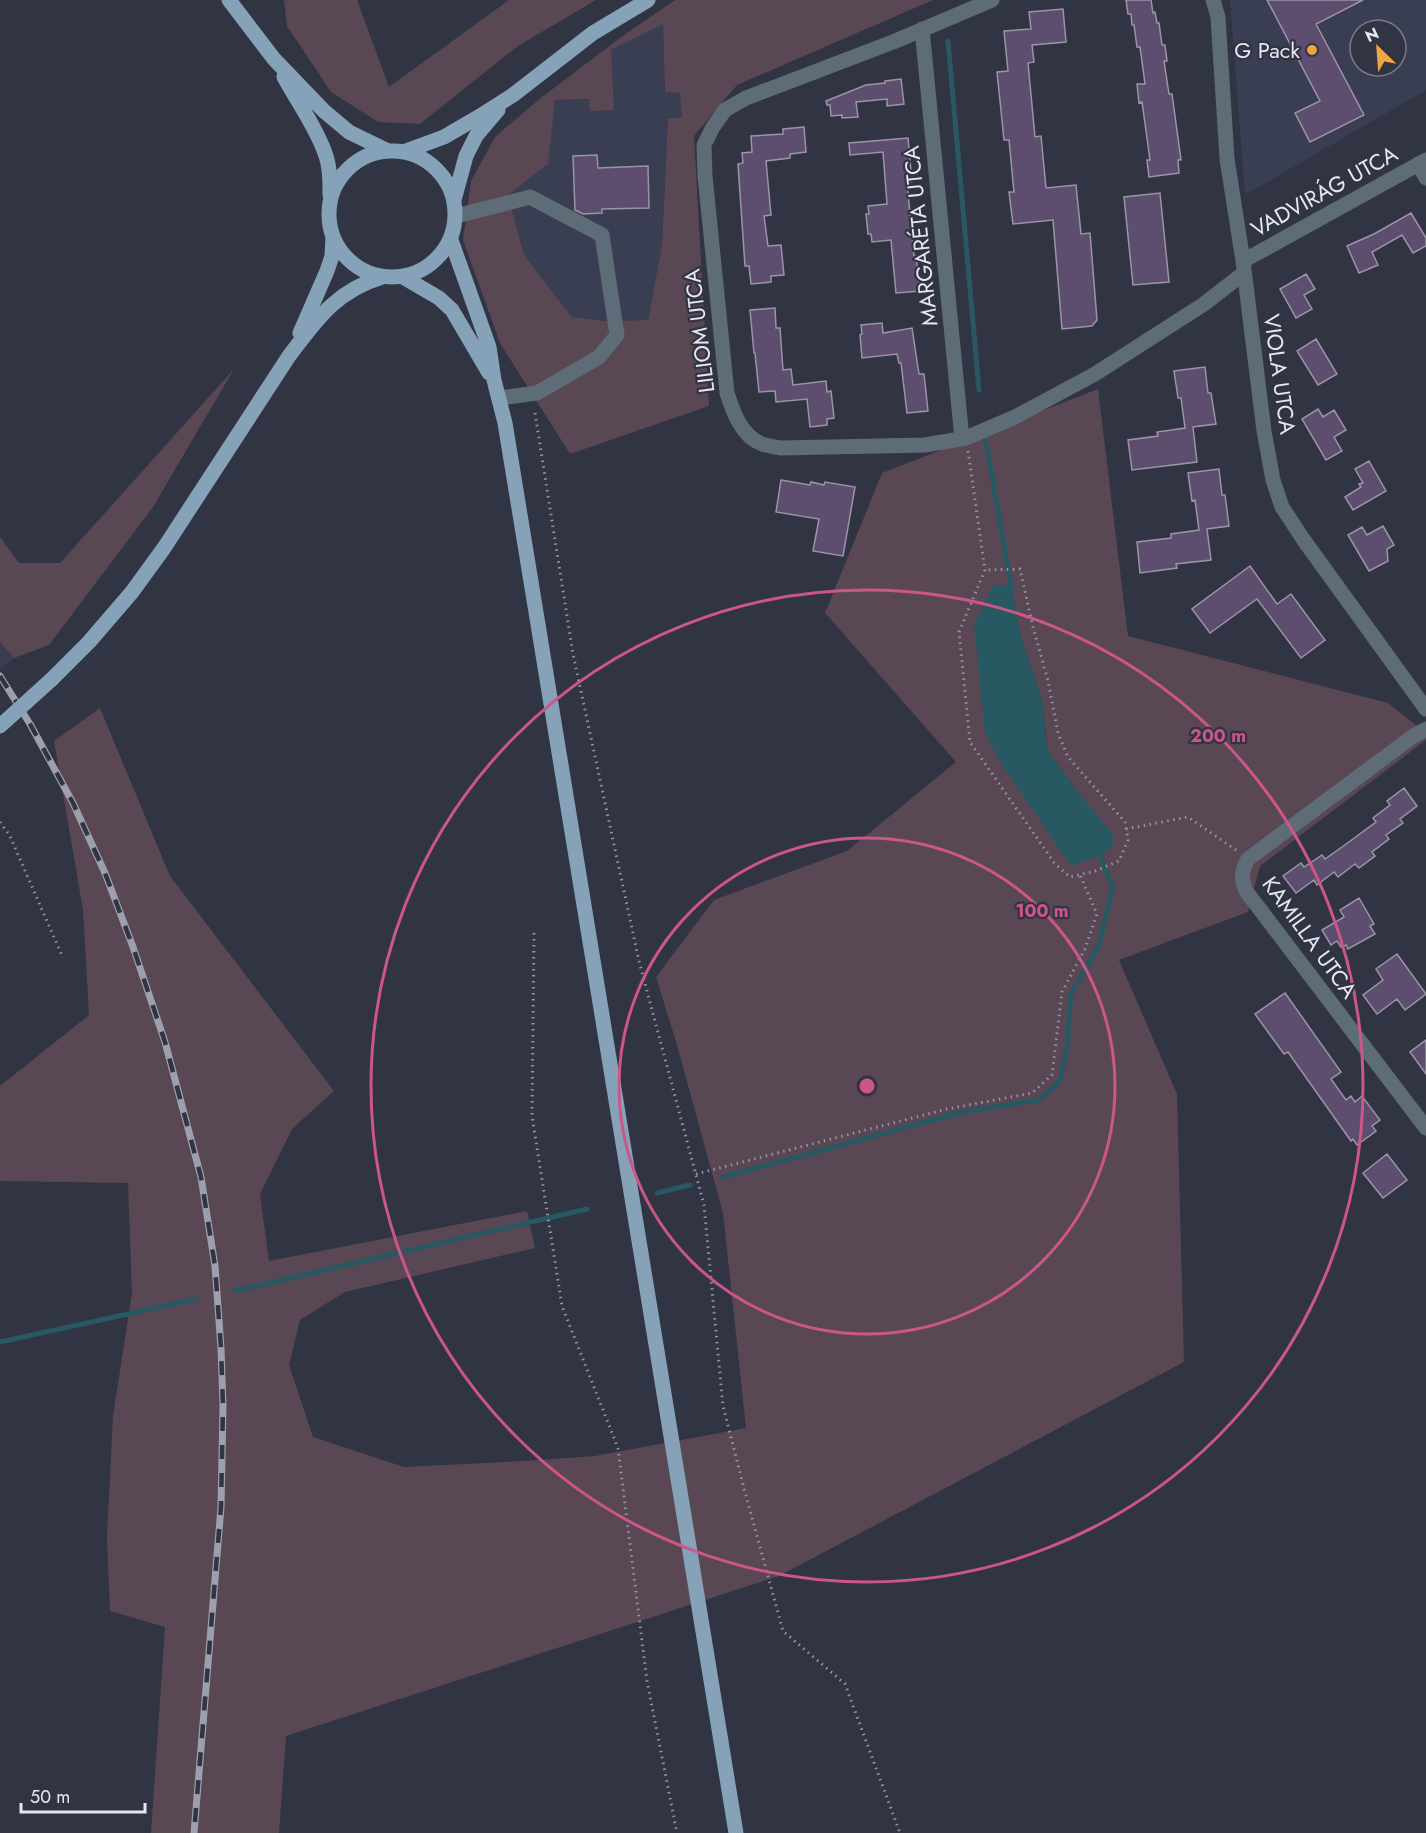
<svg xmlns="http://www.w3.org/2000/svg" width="1426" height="1833" font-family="Jost,sans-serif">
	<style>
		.built { fill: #3a3e52; fill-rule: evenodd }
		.green { fill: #594754; fill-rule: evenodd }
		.water { fill: #285962 }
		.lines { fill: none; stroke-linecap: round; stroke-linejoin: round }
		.stream { stroke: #285962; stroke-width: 5 }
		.building { fill: #5d4e6f; stroke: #9c94a6; stroke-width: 1.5 }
		.path { stroke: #9396a2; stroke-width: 3; stroke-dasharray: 1.5 4.5; stroke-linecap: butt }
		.minor { stroke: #5e6c77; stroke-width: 15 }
		.major { stroke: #85a2b8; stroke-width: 15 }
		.rail-casing { stroke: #9da0ac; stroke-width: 7 }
		.rail { stroke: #303443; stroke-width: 4.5; stroke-dasharray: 14; stroke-linecap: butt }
		.major-bridge { stroke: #85a2b8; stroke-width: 15 }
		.ring { fill: none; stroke: #cc5688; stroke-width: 3 }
		.poi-dot { fill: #f1a540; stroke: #303443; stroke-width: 2 }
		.labels { text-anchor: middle; stroke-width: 4.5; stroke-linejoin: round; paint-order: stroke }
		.poi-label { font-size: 22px; fill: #e5e7f1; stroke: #303443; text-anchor: end }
		.street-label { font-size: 22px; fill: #e5e7f1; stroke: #303443 }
		.centre { fill: #cc5688; stroke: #303443; stroke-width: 3 }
		.ring-label { font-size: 18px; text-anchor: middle; font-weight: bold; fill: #cc5688; stroke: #303443; stroke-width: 4.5; stroke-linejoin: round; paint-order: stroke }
	</style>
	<rect width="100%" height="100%" fill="#303443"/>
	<path class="built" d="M1230 0H1426V90L1245 195ZM1360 30H1396V66H1360Z
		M663 23 665 91 680 93 682 118 668 120 662 245 648 320 605 321 572 317 524 255 508 195 547 164 555 100 590 99 611 50Z
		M0 642 14 658 0 669Z"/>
	<path class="green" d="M284 0H357L389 87 509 0H596L518 46 420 124 378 122 331 92 287 26Z
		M675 0H933L737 85 694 136 709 406 570 454 500 343 463 240 471 181 495 137 542 97 624 35ZM663 24 665 92 680 93 682 117 668 119 662 245 648 320 605 321 572 317 524 255 508 195 548 164 555 100 589 99 590 111 614 110 611 50Z
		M234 369 153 507 49 645 14 658 0 642V537L19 563H60Z
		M1098 389 1128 636 1388 703 1426 733V740L1260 866 1248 912 1119 960 1177 1094 1184 1362 779 1576 286 1736 279 1833H151L165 1627 110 1611 107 1537 113 1416 132 1293 128 1183 0 1181V1086L89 1015 83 910 54 741 100 708 170 876 334 1091 292 1129 260 1194 269 1261 527 1211 535 1248 345 1292 300 1320 289 1365 313 1437 404 1467 524 1461 595 1456 746 1428 723 1213 677 1045 656 977 714 900 847 851 956 762 825 613 882 473ZM992 586H1011L1021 637 1043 704 1047 750 1077 791 1071 866Z"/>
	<path class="water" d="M1011 585 1021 637 1043 704 1047 750 1077 791 1114 836 1112 847 1100 856 1071 866 998 759 985 732 974 626 992 586Z"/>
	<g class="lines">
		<path class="stream" d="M948 41 979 390
			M986 442 1012 591
			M723 1177 963 1112 1039 1100 1060 1081 1067 1048 1071 994 1099 945 1113 887 1097 850
			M657 1193 690 1185
			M235 1291 587 1209
			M0 1342 196 1299"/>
	</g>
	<path class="building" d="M1126 0H1151L1153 13 1155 12 1157 23H1159L1162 45H1165L1167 61H1164L1169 94H1172L1181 160H1178L1179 173 1149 177 1147 160H1150L1142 102 1139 103 1137 84H1145L1140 47H1137L1134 25H1132L1131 14H1128Z
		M1267 0H1363L1316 24 1364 115 1310 142 1295 113 1320 101Z
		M1063 9 1066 42 1032 45 1034 62 1028 63 1035 137 1041 136 1046 188 1076 185 1081 234 1090 233 1097 320 1092 326 1062 329 1053 220 1013 224 1009 192H1014L1009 140H1004L997 72 1008 71 1004 31 1031 29 1029 12Z
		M901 79 904 104 887 106V99L856 102 858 117 842 118V115L831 116 830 105H827L826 101 866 85 885 83V81Z
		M804 127 806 152 790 154V158L766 161 771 215 764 216 768 246 781 245 784 275 771 276V282L751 284 749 266H745L738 164 743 163 742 153 752 152 751 136 783 134V129Z
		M908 138 912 182H907L914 256H916L920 291 896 293 891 240 872 242 871 234H868L866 214H869L868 206 887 204 883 152 850 155 849 143Z
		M597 155 598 168 648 166 649 208 602 209V213L583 214 575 210 573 156Z
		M1160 193 1169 282 1133 285 1124 197Z
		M1411 213 1426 238V246L1413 253 1402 235 1372 252 1378 265 1359 273 1347 246 1374 234Z
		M1306 274 1315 289 1304 295 1312 309 1296 318 1280 289Z
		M775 308 776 328H780L783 370 791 369 793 385 826 381 827 392 831 391 834 418 827 419V425L810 427 807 399 776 402 775 391 759 392 755 353H754L750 310Z
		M882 323 883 333 912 328 919 374H924L928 411 907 413 901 363H899L897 354 862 358 860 335 862 334 861 325Z
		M1316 339 1337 374 1318 385 1297 351Z
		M1205 367 1208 393H1211L1216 424 1193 427 1197 462 1132 470 1128 440 1158 436 1157 432 1185 428 1181 398H1178L1174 371Z
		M1318 409 1323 417 1334 410 1346 430 1334 437 1342 451 1326 460 1302 419Z
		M1369 461 1386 491 1353 510 1345 497 1361 487 1359 484 1363 483 1355 469Z
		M1219 469 1222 495H1225L1229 526 1207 529 1211 560 1176 564 1177 568 1140 573 1137 542 1171 538V534L1199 530 1195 500 1192 501 1188 473Z
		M781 480 810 485 811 482 824 485 825 482 855 487 843 556 813 551 819 519 776 512Z
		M1383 526 1394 545 1387 549 1388 561 1369 571 1348 535 1362 527 1367 535Z
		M1250 566 1277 604 1291 594 1325 640 1301 658 1257 599 1210 633 1192 609Z
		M1404 788 1417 806 1400 819 1403 823 1386 835 1389 839 1372 852 1375 856 1359 868 1355 864 1338 877 1334 872 1317 885 1314 880 1296 893 1283 876 1301 863 1304 867 1322 855 1325 859 1342 847 1376 822 1373 818 1390 805 1387 801Z
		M1359 898 1374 924 1370 926 1375 934 1348 949 1346 945 1341 947 1337 941 1331 945 1322 930 1344 917 1340 910Z
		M1397 954 1426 994 1405 1010 1397 999 1377 1014 1363 995 1383 980 1376 969Z
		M1285 993 1341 1072 1331 1079 1346 1100 1351 1096 1355 1102 1362 1096 1380 1120 1372 1126 1376 1131 1357 1145 1353 1139 1351 1141 1288 1052 1284 1054 1255 1014Z
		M1426 1040V1074L1410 1052Z
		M1387 1154 1407 1180 1383 1198 1363 1173Z"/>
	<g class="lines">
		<path class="path" d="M535 413 573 654 639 961 704 1205 723 1406 745 1492 783 1631 845 1684 900 1833
			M968 451 985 570 959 632 970 742 1055 864 1070 877 1095 871 1119 861 1128 840 1125 822 1068 757 1058 733 1048 681 1033 627 1020 569 985 570
			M0 822 10 836 63 958
			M1126 829 1188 817 1236 850
			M534 933 532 1116 562 1306 618 1448 647 1681 677 1833
			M696 1174 947 1109 1032 1093 1052 1075 1062 992 1085 949 1097 914 1080 875"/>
		<path class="minor" d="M992 0 893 42 746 98 725 110 713 127 704 145 705 176 727 393C733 412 742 437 762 444 768 446 775 447 781 448L925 445 966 438 1015 417 1095 374 1204 304 1244 273
			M1213 0 1218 17 1227 159 1243 261 1264 431 1273 480 1282 507 1303 539 1426 709
			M922 29 962 439
			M1418 164 1426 178
			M456 216 530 197 602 235 617 335 599 357 537 393 499 398
			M1243 261 1426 160
			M1426 729 1412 737 1248 859C1241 871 1241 878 1246 891L1426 1128"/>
		<path class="major" d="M229 0 274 59 324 111 349 132 388 151
			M284 77C297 101 316 127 325 153 330 166 330 181 330 195
			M329 214a63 63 0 1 1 126 0a63 63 0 1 1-126 0Z
			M403 152 444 137 480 116 513 95 593 33 648 0
			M454 200 466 156 476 136 498 110
			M451 240 489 347 494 380 505 423 736 1833
			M403 277 439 298 452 310 489 373
			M300 333 327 271 332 256 333 237
			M52 679 89 642 132 592 164 548 289 356C317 319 336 291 382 277"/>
		<defs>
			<path id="rail" d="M0 676 30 724 73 803 105 873 133 947 165 1042 201 1177 215 1266 221 1348 223 1406 221 1507 194 1833"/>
		</defs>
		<use href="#rail" class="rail-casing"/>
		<use href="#rail" class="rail"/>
		<path class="major-bridge" d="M0 726 52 679"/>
	</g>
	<g class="ring">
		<circle cx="867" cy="1086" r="248"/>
		<circle cx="867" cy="1086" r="496"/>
	</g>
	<circle class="poi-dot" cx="1312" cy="50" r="6"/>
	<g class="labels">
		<g class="poi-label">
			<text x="1300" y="58">G Pack</text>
		</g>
		<g class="street-label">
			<text transform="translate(1324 191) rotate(-29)" y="8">VADVIRÁG UTCA</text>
			<text transform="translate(920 236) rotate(-96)" y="8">MARGARÉTA UTCA</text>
			<text transform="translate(699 331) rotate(-97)" y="8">LILIOM UTCA</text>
			<text transform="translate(1280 374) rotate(82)" y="8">VIOLA UTCA</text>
			<text transform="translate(1310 937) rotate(54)" y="8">KAMILLA UTCA</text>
		</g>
	</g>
	<circle cx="867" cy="1086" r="9" class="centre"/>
	<g class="ring-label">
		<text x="1218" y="742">200 m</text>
		<text x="1042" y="917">100 m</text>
	</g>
	<g transform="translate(1378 48) rotate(335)"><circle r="28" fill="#303443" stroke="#787c89" stroke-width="1.5"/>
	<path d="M0-4.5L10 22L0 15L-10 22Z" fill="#f1a540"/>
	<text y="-9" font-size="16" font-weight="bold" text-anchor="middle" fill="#e5e7f1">N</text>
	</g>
	<path d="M21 1803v9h124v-9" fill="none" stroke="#e5e7f1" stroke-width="3"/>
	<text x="30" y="1803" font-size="18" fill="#e5e7f1" stroke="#303443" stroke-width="4.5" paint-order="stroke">50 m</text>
</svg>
